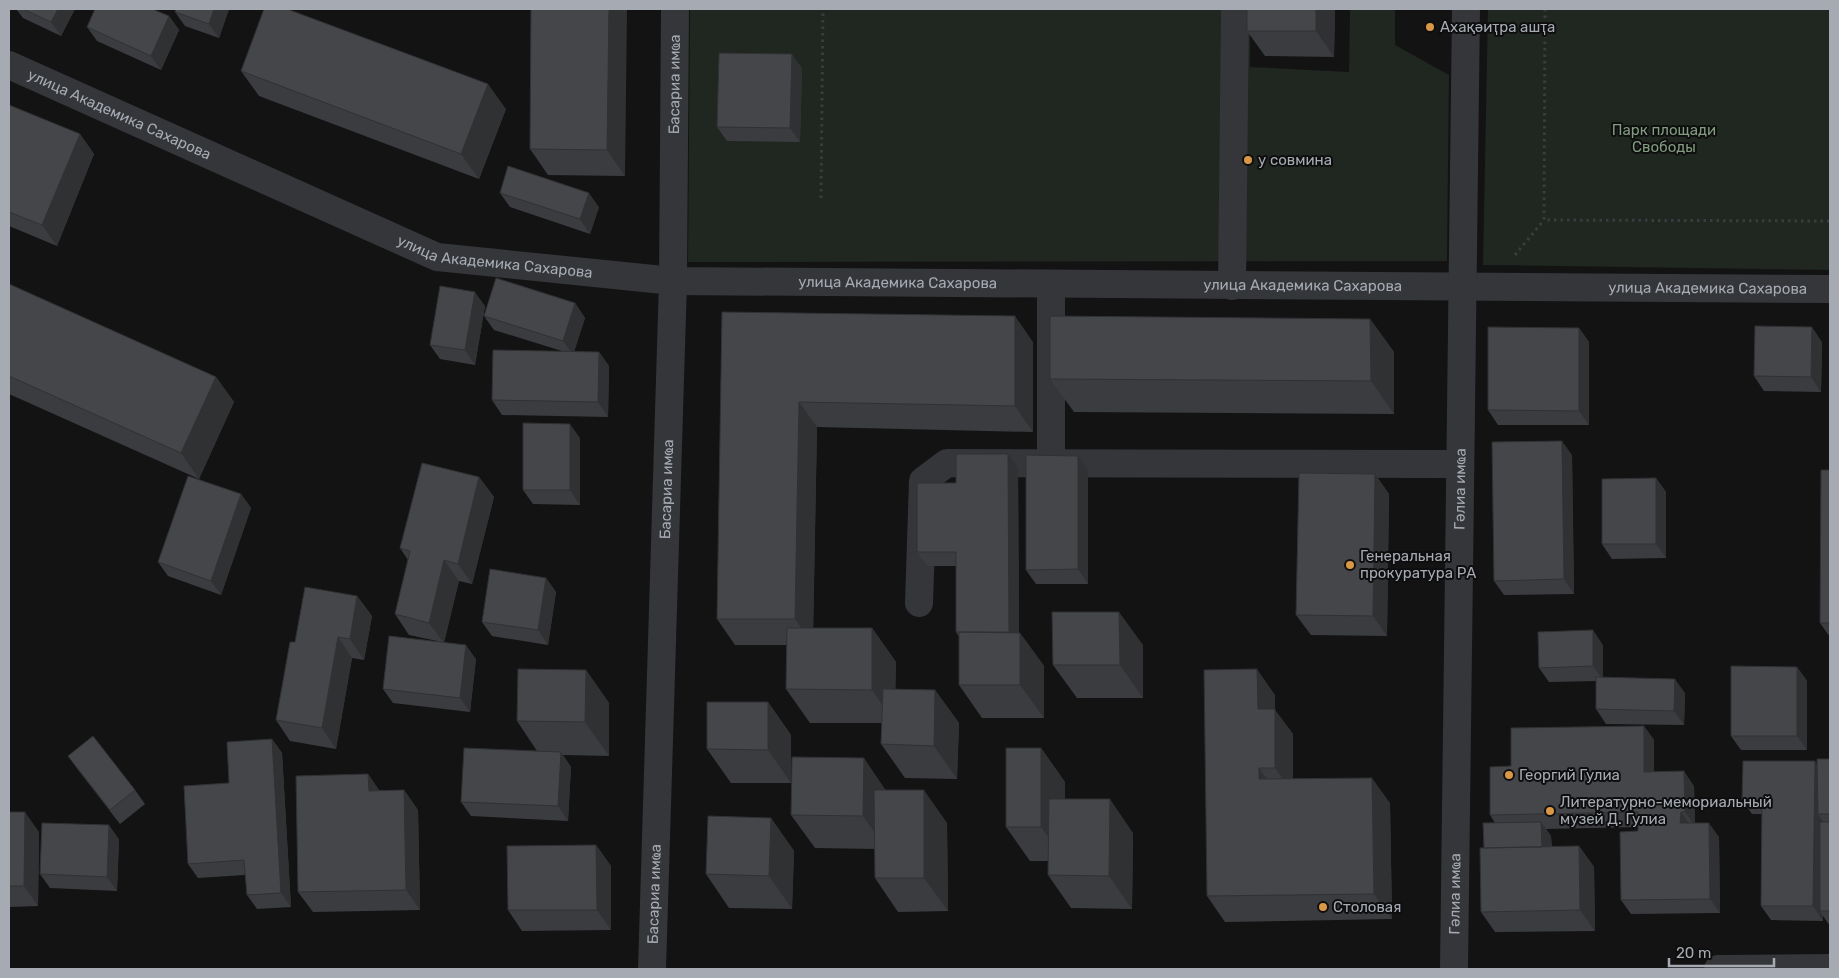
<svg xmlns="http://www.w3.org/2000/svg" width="1839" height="978" font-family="Rubik,sans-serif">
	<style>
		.green { fill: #202620 }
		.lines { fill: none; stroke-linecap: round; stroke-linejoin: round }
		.path { stroke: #3a3c40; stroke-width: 3; stroke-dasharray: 2.5 4; stroke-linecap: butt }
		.minor { stroke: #343639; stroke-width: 28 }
		.wall { fill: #3b3c3f }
		.shaded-wall { fill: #303133 }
		.building { fill: #454649; stroke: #303133 }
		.poi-dot { fill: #da9745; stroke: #0e0e0f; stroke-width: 2 }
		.labels { text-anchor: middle; stroke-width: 4; stroke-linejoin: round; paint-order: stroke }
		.poi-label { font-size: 15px; fill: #a6abb3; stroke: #0e0e0f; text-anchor: start }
		.street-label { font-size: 15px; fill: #a6abb3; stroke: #0e0e0f }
		.park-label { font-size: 15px; fill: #819c7f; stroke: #0e0e0f }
	</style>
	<rect width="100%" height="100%" fill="#131314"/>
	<path class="green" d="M690 9H1250V67L1349 72 1350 9H1395V45L1449 75 1447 261 688 262Z
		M1488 9H1830V270L1483 265Z"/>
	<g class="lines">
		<path class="path" d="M1545 9 1544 220 1830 221
			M821 198 823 9
			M1515 255 1544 220"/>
		<g class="minor">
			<path id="s1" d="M9 65 437 257 673 281 1830 289"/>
			<path d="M1232 286 1235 9"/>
			<path d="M1051 463V284"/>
			<path d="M919 603 923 481 947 463 1460 464"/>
			<path id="s2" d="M652 969 673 281 675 9"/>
			<path id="s3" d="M1454 969 1466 9"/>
			<path d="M1718 969 1830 968"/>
		</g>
	</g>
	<path class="wall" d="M16 9H75L61 36 23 18Z
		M176 9H229L219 38 185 26 175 12Z
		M531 9 625 176 548 175 530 149Z
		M1247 9H1335L1334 57 1265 56 1247 31Z
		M169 16 179 30 161 70 97 41 87 27Z
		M802 68 800 142 727 141 717 127Z
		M241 71 506 109 479 179 259 96Z
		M9 105 80 134 94 154 57 246 9 226Z
		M500 193 599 207 590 234 510 207Z
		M9 284 216 377 234 402 199 479 9 394Z
		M575 303 585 318 574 352H599L609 366 608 417 502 415 492 400 562 351 494 330 484 316Z
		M485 306 475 365 440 359 430 345Z
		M722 312 1033 342V432L817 427 813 628H872L896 662 895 689 935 690 959 723 957 779 905 778 881 744 882 723H810L786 689 787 645H735L717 619Z
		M1370 319 1394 352V414L1074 412 1050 379Z
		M1579 328 1589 342V425H1498L1488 410Z
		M1822 342 1821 392 1764 391 1754 376Z
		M580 438V505L533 504 523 490Z
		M1008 454 1018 468 1019 633H1020L1044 666V718H982L959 685V637L956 632V566H927L917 552 956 483Z
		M1572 455 1574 594 1504 595 1494 581Z
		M1088 470V584H1036L1026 570Z
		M1830 470V637L1820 623Z
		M1375 474 1389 494 1387 636 1311 635 1296 615Z
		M479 477 494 497 472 584 459 581 444 642 476 659 470 712 393 703 383 689 437 641 409 635 395 614 408 560 400 548Z
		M1656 478 1666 492V558L1612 559 1602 544Z
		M241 494 251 508 221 595 168 576 158 562Z
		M546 578 556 592 548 645 492 636 482 622Z
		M357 596 372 616 364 660 352 658 336 749 290 741 276 720 295 642Z
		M1143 645V698H1077L1053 665Z
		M1603 645V678L1685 693 1684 725 1606 724 1596 709V681L1549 682 1539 668Z
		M1797 667 1807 681V750H1741L1731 736Z
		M586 670 609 703V756L563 755 571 767 568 821 471 816 461 802 537 751 517 721Z
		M1275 695V710L1293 734V779L1390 803 1392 919 1225 922 1207 896Z
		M768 702 791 735V783H731L707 749Z
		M1644 726 1654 740V772L1694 786 1695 823 1719 837 1720 913 1631 914 1621 900 1638 831V827L1546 829 1551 836 1552 847 1579 846 1594 867 1595 931 1495 932 1481 912 1484 848 1495 823 1490 815 1511 766Z
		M272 739 282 753 291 907 257 909 247 895 245 875 198 878 188 864 229 783Z
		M1041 748 1065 782V799L1133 833 1132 909 1071 908 1048 875V861H1030L1006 827Z
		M68 756 135 790 145 804 120 824 78 770Z
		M1830 759V926L1823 916V921L1771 920 1761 906 1762 814H1752L1742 800Z
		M368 774 379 790H404L418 810 420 910 313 912 298 892Z
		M886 790 947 823 948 911 898 912 875 878V849L815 848 791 815Z
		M9 812 39 832 38 906 9 907Z
		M771 818 794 851 792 909 729 908 706 874Z
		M119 839 117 891 50 888 40 874Z
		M596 845 611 866V930L522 931 508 910Z"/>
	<path class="shaded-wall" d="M58 9H75L61 36 51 22Z
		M214 9H229L219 38 209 24Z
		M609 9H627L625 176 607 150Z
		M1316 9H1335L1334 57 1316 31Z
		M169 16 179 30 161 70 151 56Z
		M792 54 802 68 800 142 790 128Z
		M488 84 506 109 479 179 461 154Z
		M80 134 94 154 57 246 42 225Z
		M589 193 599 207 590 234 580 219Z
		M475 292 485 306 475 365 465 350Z
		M575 303 585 318 573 355 563 341Z
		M1015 316 1033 342V432L1015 406Z
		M1370 319 1394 352V414L1371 381Z
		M1812 327 1822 342 1821 392 1811 377Z
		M1579 328 1589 342V425L1579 411Z
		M599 352 609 366 608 417 598 402Z
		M216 377 234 402 199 479 181 453Z
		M799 402 817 427 813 645 795 619Z
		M570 424 580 438V505L570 490Z
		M1562 441 1572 455 1574 594 1564 579Z
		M1008 454 1018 468 1019 646 1009 632Z
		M1078 456 1088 470V584L1078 569Z
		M1375 474 1389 494 1387 636 1373 616Z
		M479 477 494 497 472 584 458 564Z
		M1656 478 1666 492V558L1656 544Z
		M241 494 251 508 221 595 211 581Z
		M444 560 459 581 444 643 429 623Z
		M546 578 556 592 548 645 538 630Z
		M357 596 372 616 364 660 350 639Z
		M1119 612 1143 645V698L1120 665Z
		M872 628 896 662 895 723 872 690Z
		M1593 630 1603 645V680L1593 666Z
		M1020 633 1044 666V718L1020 685Z
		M338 637 352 658 336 749 322 728Z
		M466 645 476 659 470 712 460 698Z
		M1797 667 1807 681V750L1797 736Z
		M1257 669 1275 695V710L1293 734V793L1275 768 1258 709Z
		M586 670 609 703V756L585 722Z
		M1675 679 1685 693 1684 725 1674 711Z
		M935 690 959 723 957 779 934 746Z
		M768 702 791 735V783L768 750Z
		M1644 726 1654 740V786L1644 772Z
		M272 739 282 753 291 907 281 893Z
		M1041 748 1065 782V861L1041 827Z
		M561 752 571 767 568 821 558 806Z
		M864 758 887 792 886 849 863 816Z
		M1815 761 1825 775 1818 814 1824 823 1820 911 1823 916V921L1813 906Z
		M1259 768 1277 794 1259 779Z
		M1684 771 1694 786 1695 826 1685 812Z
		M368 774 382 795 369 791Z
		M1372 778 1390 803 1392 919 1374 894Z
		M404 790 418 810 420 910 406 890Z
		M924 790 947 823 948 911 924 878Z
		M1110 799 1133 833 1132 909 1109 876Z
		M25 812 39 832 38 906 24 886Z
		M1681 812 1691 826 1680 823Z
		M771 818 794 851 792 909 769 876Z
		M1541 822 1551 836 1552 867 1542 853Z
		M1709 823 1719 837 1720 913 1710 899Z
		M109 825 119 839 117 891 107 877Z
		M596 845 611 866V930L597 910Z
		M1579 846 1594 867 1595 931 1580 910Z"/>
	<path class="building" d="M23 9H58L51 22Z
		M95 9H152L169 16 151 56 87 27Z
		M176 9H214L209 24 175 12Z
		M264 9H287L488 84 461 154 241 71Z
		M531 9H609L607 150 530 149Z
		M1247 9H1316V31H1247Z
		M719 53 792 54 790 128 717 127Z
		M9 105 80 134 42 225 9 212Z
		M508 166 589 193 580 219 500 193Z
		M496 278 575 303 563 341 484 316Z
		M9 284 216 377 181 453 9 376Z
		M440 286 475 292 465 350 430 345Z
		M722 312 1015 316V406L799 402 795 619H717Z
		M1050 316 1370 319 1371 381 1050 379Z
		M1755 326 1812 327 1811 377 1754 376Z
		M1488 327 1579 328V411L1488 410Z
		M493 350 599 352 598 402 492 400Z
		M523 423 570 424V490H523Z
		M1562 441 1564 579 1494 581 1492 442Z
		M956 454H1008L1009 632H956V552H917V483H956Z
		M1026 455 1078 456V569L1026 570Z
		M422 463 479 477 458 564 444 560 429 623 395 614 410 551 400 548Z
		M1821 470H1830V623H1820Z
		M1299 473 1375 474 1373 616 1296 615Z
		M188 476 241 494 211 581 158 562Z
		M1656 478V544H1602V479Z
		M490 569 546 578 538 630 482 622Z
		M305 587 357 596 350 639 338 637 322 728 276 720 290 642H295Z
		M1052 612H1119L1120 665H1053Z
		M787 628H872V690L786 689Z
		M1593 630V666L1539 668 1538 632Z
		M959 632 1020 633V685H959Z
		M389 636 466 645 460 698 383 689Z
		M1731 666 1797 667V736H1731Z
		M518 669 586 670 585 722 517 721Z
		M1257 669 1258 709H1275V768H1259V779L1372 778 1374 894 1207 896 1204 670Z
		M1596 677 1675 679 1674 711 1596 709Z
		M883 689 935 690 934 746 881 744Z
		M707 702H768V750L707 749Z
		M1644 726V772L1684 771 1685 812H1681L1680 823H1709L1710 899 1621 900 1620 832 1638 831V812L1490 815V767L1511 766V728Z
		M93 736 135 790 110 810 68 756Z
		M272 739 281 893 247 895 244 860 188 864 184 786 229 783 227 742Z
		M464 748 561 752 558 806 461 802Z
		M1006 748H1041V827H1006Z
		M792 757 864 758 863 816 791 815Z
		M1817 759H1830V814H1818Z
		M1743 761H1815L1813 906H1761L1762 800H1742Z
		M368 774 369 791 404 790 406 890 298 892 296 776Z
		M874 790H924V878H875Z
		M1049 799H1110L1109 876 1048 875Z
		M9 812H25L24 886H9Z
		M708 816 771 818 769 876 706 874Z
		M1541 822 1542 847 1484 848 1483 823Z
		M1820 822H1830V911H1820Z
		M42 823 109 825 107 877 40 874Z
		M596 845 597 910H508L507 846Z
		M1579 846 1580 910 1481 912 1480 848Z"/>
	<g class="poi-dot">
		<circle cx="1430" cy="27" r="5"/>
		<circle cx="1248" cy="160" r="5"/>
		<circle cx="1350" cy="565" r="5"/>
		<circle cx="1509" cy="775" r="5"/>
		<circle cx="1550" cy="811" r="5"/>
		<circle cx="1323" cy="907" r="5"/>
	</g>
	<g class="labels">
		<g class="poi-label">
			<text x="1440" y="32">Ахақәиҭра ашҭа</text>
			<text x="1258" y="165">у совмина</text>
			<text x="1360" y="561">Генеральная<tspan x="1360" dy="17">прокуратура РА</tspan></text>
			<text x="1519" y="780">Георгий Гулиа</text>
			<text x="1560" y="807">Литературно-мемориальный<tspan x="1560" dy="17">музей Д. Гулиа</tspan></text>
			<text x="1333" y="912">Столовая</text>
		</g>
		<g class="street-label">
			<text dy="5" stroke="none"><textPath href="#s2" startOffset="885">Басариа имҩа</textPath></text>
			<text dy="5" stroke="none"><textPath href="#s1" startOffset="121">улица Академика Сахарова</textPath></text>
			<text dy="5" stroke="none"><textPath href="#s1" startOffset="526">улица Академика Сахарова</textPath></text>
			<text dy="5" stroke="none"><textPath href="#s1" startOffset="931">улица Академика Сахарова</textPath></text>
			<text dy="5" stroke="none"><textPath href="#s1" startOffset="1336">улица Академика Сахарова</textPath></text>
			<text dy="5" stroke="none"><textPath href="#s1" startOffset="1741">улица Академика Сахарова</textPath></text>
			<text dy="5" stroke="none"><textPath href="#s2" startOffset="480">Басариа имҩа</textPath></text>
			<text dy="5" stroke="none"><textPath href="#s3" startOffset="480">Гәлиа имҩа</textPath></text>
			<text dy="5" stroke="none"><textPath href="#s2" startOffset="75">Басариа имҩа</textPath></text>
			<text dy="5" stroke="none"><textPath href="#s3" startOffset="75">Гәлиа имҩа</textPath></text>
		</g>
		<g class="park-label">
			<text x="1664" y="135">Парк площади<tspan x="1664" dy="17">Свободы</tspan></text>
		</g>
	</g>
	<rect width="1839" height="978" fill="none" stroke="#a6abb3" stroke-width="20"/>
	<path d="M1669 958v8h105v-8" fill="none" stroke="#a6abb3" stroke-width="2.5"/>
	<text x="1676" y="958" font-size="15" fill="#a6abb3" stroke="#0e0e0f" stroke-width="4" paint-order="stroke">20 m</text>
</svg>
